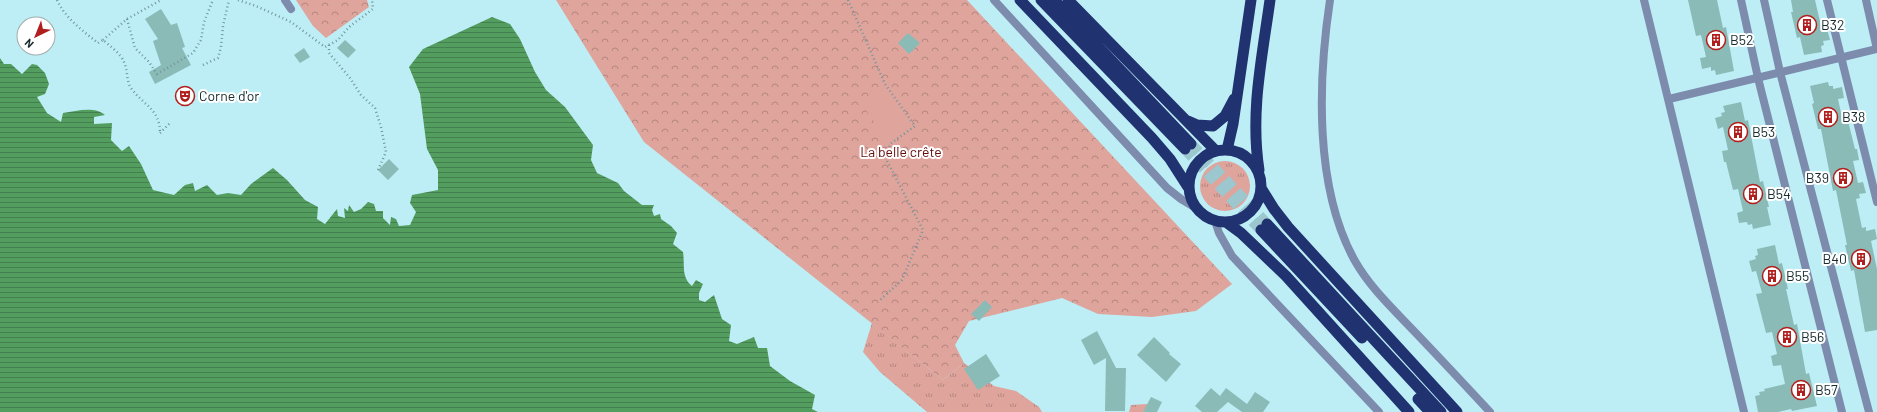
<svg xmlns="http://www.w3.org/2000/svg" width="1877" height="412" font-family="Barlow,sans-serif">
	<style>
		.grass { fill: url(#grass-tufts) }
		.park { fill: url(#park-crowns) }
		.pitch { fill: #dfa49c }
		.water { fill: url(#water-rules) }
		.building { fill: #8bbbb6 }
		.lines { fill: none; stroke-linecap: round; stroke-linejoin: round }
		.trunk-tunnel { stroke: #9cc7ce; stroke-width: 11; stroke-dasharray: 11 5.5; stroke-linecap: butt }
		.path { stroke: #72969b; stroke-width: 2.5; stroke-dasharray: 1 3; stroke-linecap: butt }
		.minor { stroke: #7d8bad; stroke-width: 8 }
		.tertiary { stroke: #7d8bad; stroke-width: 8 }
		.trunk { stroke: #203270; stroke-width: 11 }
		.labels { text-anchor: middle; stroke-width: 4; stroke-linejoin: round; paint-order: stroke }
		.poi-label { font-size: 14px; fill: #182c2f; stroke: #fff; text-anchor: start }
		.park-label { font-size: 14px; fill: #600a09; stroke: #fff }
	</style>
	<defs>
		<pattern id="grass-tufts" width="24" height="20" patternUnits="userSpaceOnUse"><rect width="24" height="20" fill="#dfa49c"/><path d="M3 7l-1-3M5 7V3M7 7l1-3M15 17l-1-3M17 17v-4M19 17l1-3" fill="none" stroke="#b48680"/></pattern>
		<pattern id="park-crowns" width="20" height="18" patternUnits="userSpaceOnUse"><rect width="20" height="18" fill="#dfa49c"/><path d="M2 6a3 3 0 1 1 6 0M12 15a3 3 0 1 1 6 0" fill="none" stroke="#b48680"/></pattern>
		<pattern id="water-rules" width="6" height="5" patternUnits="userSpaceOnUse"><rect width="6" height="5" fill="#539d5f"/><path d="M0 2.5h6" fill="none" stroke="#44804f"/></pattern>
	</defs>
	<rect width="100%" height="100%" fill="#bdeef6"/>
	<path class="grass" d="M1200 186a25 25 0 1 1 50 0a25 25 0 1 1-50 0Z
		M872 323 943 380 964 363 994 386 1016 391 1039 407 1042 412H927L880 372 863 352Z
		M1148 404 1149 412H1129L1131 405Z"/>
	<path class="park" d="M296 0H367L369 7 326 38 313 26Z
		M556 0H967L1232 284 1196 311 1152 317 1098 314 1062 298 969 321 955 345 964 363 943 380 644 142Z"/>
	<path class="pitch" d="M885 84 915 126 890 144 860 102Z"/>
	<path class="water" d="M492 17 510 24 520 39 535 72 546 90 565 107 593 145 591 160 597 173 618 183 624 191 642 205H654L652 210 654 216 660 214 661 219 671 226 677 233 673 244 683 252C685 265 681 277 692 286L696 280 703 284 699 293V300L705 302 714 295 722 319 731 325 729 341 737 344 754 337 758 348H767L770 366 790 381 815 395 812 409 818 412H0V58L4 64H11L22 74 32 64 37 65 45 73 49 84 45 94 37 97 47 113 61 122 63 113C77 111 94 106 105 115L94 117V124L112 123 111 140 122 151 129 146 141 164 153 190 174 195 185 185 193 183 195 191 207 185 217 195 228 193 241 195 251 184 273 168 287 180 305 200 318 207 317 219 325 224 337 209 338 216 345 218 344 208 348 211 349 205 354 212 361 209 368 202 374 204 376 211H383V218L390 225 391 217 396 219 399 226 410 225 416 212 410 203 412 195 438 190V170L427 149 420 94 409 67 423 49Z"/>
	<path class="building" d="M1688 0H1717L1723 28 1726 27 1734 71 1716 75 1715 70 1711 71V67L1702 69 1700 58 1706 57 1701 35 1696 36Z
		M1791 0H1815L1822 30 1827 29 1830 40 1823 41 1824 45 1821 46 1822 52 1804 55 1800 37 1797 38 1791 12H1793Z
		M161 9 171 25 177 23 185 47 182 48 191 65 155 84 149 72 161 65 153 41 158 39 145 19Z
		M908 33 920 43 909 54 898 43Z
		M345 40 356 50 348 58 337 48Z
		M304 48 310 57 300 63 294 55Z
		M1828 82 1829 86H1833V89L1842 87 1844 98 1838 99 1843 122 1848 121 1855 149H1857L1859 160 1853 161 1858 183 1863 182 1866 193 1859 194 1860 198 1856 199 1862 228 1866 227V231L1875 229 1877 239 1871 241 1877 269V330L1865 332 1854 270 1851 271 1845 245H1847L1836 190 1833 191 1821 129H1818L1812 104 1814 103 1810 86Z
		M1741 102 1745 121 1748 120 1760 182 1763 181 1769 207H1767L1771 225 1753 229 1752 224 1748 225 1747 222 1739 223 1737 213 1743 211 1738 189 1733 190 1726 162H1724L1722 151 1728 150 1723 127 1718 129 1715 118 1722 116 1721 113 1725 112 1723 106Z
		M389 159 399 169 388 180 378 170Z
		M1775 245 1779 264 1782 263 1788 289H1786L1794 325 1797 324 1806 374 1809 373 1817 406 1792 411 1791 409 1778 412H1758L1755 396 1760 395 1759 392 1765 391 1764 389 1785 384 1781 365 1773 366 1771 356 1777 354 1772 332 1766 333 1756 294 1762 293 1756 271 1752 272 1749 261 1756 259 1755 256 1758 255 1757 249Z
		M985 300 992 307 979 321 971 314Z
		M1097 331 1116 368H1126L1125 411H1105L1106 358 1094 365 1081 340Z
		M1154 337 1170 353 1169 354 1181 364 1166 382 1137 355Z
		M986 354 1000 376 978 390 964 369Z
		M1211 388 1220 396 1226 388 1247 404 1255 392 1270 402 1263 412H1242L1228 402 1217 412H1202L1195 406Z
		M1151 397 1162 402 1157 412H1143Z"/>
	<g class="lines">
		<path class="trunk-tunnel" d="M1191 144 1267 224
			M1185 149 1261 230"/>
		<path class="path" d="M57 0C65 18 83 31 98 43L103 40C109 45 121 54 124 62 128 70 126 81 131 88 144 106 160 109 160 133
			M238 0 256 6 291 22 325 47 338 40 349 27 373 9 372 0
			M848 0 885 84 915 126 890 144 886 159 923 230 902 280 880 300
			M127 19 135 48 149 62 157 74 193 53 201 40 204 22 213 0
			M103 40 127 19 161 0
			M329 45V53L350 78 361 95 375 108 381 127 386 152 378 170
			M203 65 218 58 221 47 223 26 229 0
			M160 133 171 122"/>
		<path class="minor" d="M285 0 291 9
			M1330 0C1318 80 1314 188 1355 261 1369 286 1392 308 1411 328 1438 356 1464 384 1490 412
			M1644 0 1744 412
			M1741 0 1758 78 1842 412
			M1764 0 1780 72 1869 412
			M1827 0 1877 202
			M1669 99 1877 49 1866 0"/>
		<path class="tertiary" d="M994 0 1167 188 1181 199 1196 208
			M1215 221 1219 233 1232 256 1379 412"/>
		<path class="trunk" d="M1020 0 1152 138 1170 159 1188 187
			M1041 0 1185 149
			M1054 0 1191 144
			M1068 0 1216 151
			M1188 121 1197 125 1213 126 1225 116 1234 99
			M1227 150 1233 124 1251 0
			M1189 186a36 36 0 1 1 72 0a36 36 0 1 1-72 0Z
			M1259 170C1250 112 1262 58 1270 0
			M1261 188 1274 209 1288 227 1457 412
			M1226 222 1241 233 1286 276 1409 412
			M1267 224 1441 412
			M1261 230 1362 338
			M1418 399 1430 412"/>
	</g>
	<defs>
		<symbol id="building-ring" viewBox="-11 -11 22 22"><circle r="9.5" fill="#fff" stroke="#b01f1d" stroke-width="1.5"/><path d="M-4-6H4V6H1V3H-1V6H-4ZM-2.5-4.3h1.7v1.8h-1.7ZM.8-4.3h1.7v1.8H.8ZM-2.5-1h1.7V.8h-1.7ZM.8-1h1.7V.8H.8Z" fill="#b01f1d"/></symbol>
		<symbol id="theatre-ring" viewBox="-11 -11 22 22"><circle r="9.5" fill="#fff" stroke="#b01f1d" stroke-width="1.5"/><path d="M-5-5.5Q0-4 5-5.5V0Q5 5 0 6Q-5 5-5 0ZM-3.3-2.5H-1v1.5H-3.3ZM1-2.5H3.3v1.5H1ZM-2.8 1Q0 5.5 2.8 1Z" fill="#b01f1d"/></symbol>
	</defs>
	<g fill-rule="evenodd">
		<use href="#building-ring" x="1796" y="14" width="22" height="22"/>
		<use href="#building-ring" x="1705" y="29" width="22" height="22"/>
		<use href="#theatre-ring" x="174" y="85" width="22" height="22"/>
		<use href="#building-ring" x="1817" y="106" width="22" height="22"/>
		<use href="#building-ring" x="1727" y="121" width="22" height="22"/>
		<use href="#building-ring" x="1832" y="167" width="22" height="22"/>
		<use href="#building-ring" x="1742" y="183" width="22" height="22"/>
		<use href="#building-ring" x="1850" y="248" width="22" height="22"/>
		<use href="#building-ring" x="1761" y="265" width="22" height="22"/>
		<use href="#building-ring" x="1776" y="326" width="22" height="22"/>
		<use href="#building-ring" x="1790" y="379" width="22" height="22"/>
	</g>
	<g class="labels">
		<g class="poi-label">
			<text x="1821" y="30">B32</text>
			<text x="1730" y="45">B52</text>
			<text x="199" y="101">Corne d'or</text>
			<text x="1842" y="122">B38</text>
			<text x="1752" y="137">B53</text>
			<text x="1829" y="183" text-anchor="end">B39</text>
			<text x="1767" y="199">B54</text>
			<text x="1847" y="264" text-anchor="end">B40</text>
			<text x="1786" y="281">B55</text>
			<text x="1801" y="342">B56</text>
			<text x="1815" y="395">B57</text>
		</g>
		<g class="park-label">
			<text x="901" y="157">La belle crête</text>
		</g>
	</g>
	<g transform="translate(36 36) rotate(223)"><circle r="19" fill="#ffffff" stroke="#a3abac"/>
	<path d="M0-3L7 15L0 10L-7 15Z" fill="#b01f1d"/>
	<text y="-6" font-size="11" font-weight="bold" text-anchor="middle" fill="#182c2f">N</text>
	</g>
</svg>
